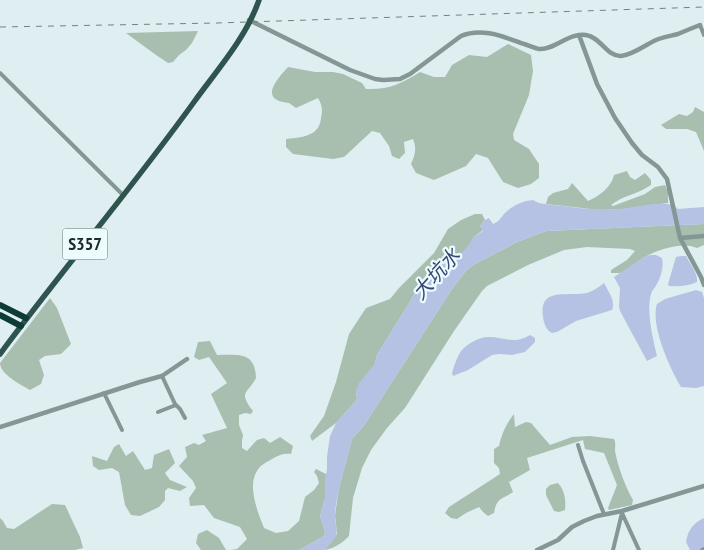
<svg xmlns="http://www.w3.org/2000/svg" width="704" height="550" font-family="'PT Sans Narrow','Noto Sans SC',sans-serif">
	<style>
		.green { fill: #a8bfaf }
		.water { fill: #b6c2e4 }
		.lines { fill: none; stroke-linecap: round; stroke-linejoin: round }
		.minor { stroke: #849794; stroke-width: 4 }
		.tertiary { stroke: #849794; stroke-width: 4.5 }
		.primary { stroke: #2f534e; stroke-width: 5.5 }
		.motorway { stroke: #0d3b36; stroke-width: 6 }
		.rail { stroke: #757f81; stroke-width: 1; stroke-dasharray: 6 6; stroke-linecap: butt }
		.labels { text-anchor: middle; stroke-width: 4.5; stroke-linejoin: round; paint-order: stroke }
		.shield { fill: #ecfbfe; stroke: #5f6768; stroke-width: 1 }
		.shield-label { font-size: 18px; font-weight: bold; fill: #222728 }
		.water-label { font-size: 20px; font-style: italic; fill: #394775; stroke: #ecfbfe }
	</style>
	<rect width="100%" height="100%" fill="#dfeef1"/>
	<path class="green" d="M198 31 192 43 186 50 179 55 173 62 168 63 156 55 126 33Z
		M508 44 531 55 533 71 529 95 513 134 514 140 529 149 539 164V178L531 184 518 188 503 182 488 158 476 154 466 166 434 180 416 173 411 164C415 155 417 149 413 139L404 142 405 153 399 159 392 156 389 146 380 133 372 131 344 157 333 159 293 154 286 147V139C295 138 311 137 317 129 319 127 321 121 321 118 323 110 322 105 318 98L296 108C293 106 291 104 289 103 285 102 280 102 277 100 263 93 282 74 288 67L315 72H333L343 74 362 83 366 89C388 90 401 84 420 72L434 77H445L452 65 469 55 487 57Z
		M695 107 704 112V151L696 132 687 129H666L661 125 679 114 687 116 693 112Z
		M627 171 630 177 635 180 645 173 651 180V185C638 194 622 196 611 205L613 206 645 194 655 187 665 185 668 192V203L622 209 600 210 546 204 548 197 553 193 568 189 572 183 588 201C599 196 611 188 614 175Z
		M475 214H482L485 220 480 226 483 230 474 237 468 247 457 258 437 267 419 283 411 300 377 355 375 364 356 391 357 398 355 402 336 423 312 441 310 436 324 416 336 382 349 334 366 308 390 299 399 288 434 253 448 229 461 220Z
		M704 224V245L697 248C682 241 657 250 643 258 636 262 628 271 620 273 617 273 614 273 611 273V270L627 260 635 251 630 249 587 247 564 250 528 265 487 286 482 291 454 331 405 408 387 428 371 450 362 468 353 498 349 536C343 543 331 550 323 550L326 548 337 534 335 515 339 488 352 439C356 433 361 430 365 424L410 354 452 289 465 272 473 265 517 242 546 231Z
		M50 298 57 308 71 344 61 354 45 356 39 360 44 375 41 384 30 390C21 385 0 374 0 363Z
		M210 341 217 355C238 355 255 351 256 378 247 395 238 391 253 411L251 414 245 413 239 415V425L243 435 242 441V448L247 451 257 440 264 438 270 443 280 437 293 446 291 454C283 453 279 455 272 459 267 462 260 465 257 471 247 486 258 513 264 528L276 533 288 531 299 521 305 497 314 490 319 483 317 476 314 472 316 469 326 474 325 499 320 516 325 532 324 536 299 550H230L237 549 247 539 240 527 214 518 204 505 190 506 189 498 196 488 193 481 179 466 187 457 185 447 194 443 199 445 206 441 202 435 227 428 211 394 227 383 209 357 199 360 194 357 198 342Z
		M514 414 515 427 526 422 531 423 550 445 572 437 590 436 614 439C616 443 615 446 615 451 618 467 625 486 633 500L632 505 609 510 608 508 617 485 604 453 585 449 583 440 527 458 530 470 509 482 513 492C501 500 497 497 494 513L488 516 483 512 479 507 466 513 457 519 451 518 445 513 449 507 500 474 499 468 494 463V449L499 446C502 433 506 424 514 414Z
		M119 444 126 456 133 451 145 470 152 468 154 455 169 449 175 463 165 473 170 480 187 487 180 491 168 488 165 491V500L159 507 140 516 131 515 125 505 119 472 112 468 99 470 93 466 92 456 107 461 114 447Z
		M558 483C565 491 566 500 565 510L559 512 554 511 546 495V489L550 485Z
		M52 504 65 505 80 537 83 548 75 550H0V518L3 521 7 528 14 529Z
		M207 530 219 538 226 550H201L196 543 198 534Z"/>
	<path class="water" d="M533 200 539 203C569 207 599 212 629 208 641 206 671 199 678 209L704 207V224L546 231 517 242 473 265 465 272 452 289 410 354 365 424C361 430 356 433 352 439 346 463 338 488 335 512 334 520 338 529 336 536 334 541 328 547 323 550H299L324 536 325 532 320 516 325 499V486L326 474 327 469V457L330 436 336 423 355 402 357 398 356 391 359 383 375 364 377 355 411 300 419 283 426 275 437 267 457 258 467 247 474 237 483 231 480 226 485 220 489 218 493 224C499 222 501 217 505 213 513 205 523 201 533 200Z
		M650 255H656L662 258C664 266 661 277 657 284 655 288 652 290 651 294 646 311 653 339 657 356L647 361 620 311 619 306 620 288 614 277 644 257Z
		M681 256H686C690 264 698 273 697 282 688 286 678 287 669 286L668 284 676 257Z
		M604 283C608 291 616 301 612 310L576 321 557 332 552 333C546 330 544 324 543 317 538 286 569 297 587 293 593 291 599 287 604 283Z
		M696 290 702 292 704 298V386L696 388 681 387C670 369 650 325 657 304L665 299Z
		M530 335 535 338V342L525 352 512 355 499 354 492 355 468 370 453 376 452 373C454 366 457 357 461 351 467 344 479 337 488 337 506 337 513 345 530 335Z
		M704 518V548L699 550H690L686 542C688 530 693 523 704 518Z"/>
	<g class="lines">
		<path class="minor" d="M700 25 704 35
			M0 73 123 195
			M162 376 175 404 180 409 185 418
			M104 393 122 430
			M158 412 176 405
			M578 445 583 461 604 514
			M622 513 639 550
			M613 550 622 513
			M702 550 704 549"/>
		<path class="tertiary" d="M249 20 350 70 375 79 383 80 400 79 410 74 461 36C482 27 504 37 524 44 528 45 534 48 539 49 555 50 569 32 586 35 601 37 607 57 621 56 633 55 645 45 656 40 663 37 671 36 678 34 685 31 692 28 700 25
			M579 35 597 84 615 118 632 143 642 155 658 167 667 179 680 238 701 277 704 285
			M680 238 704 236
			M0 427 140 382 162 376 187 359
			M537 550 558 540 572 527 584 521 597 516 622 511 704 486"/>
		<path class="primary" d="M0 354C63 269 132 188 194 102 217 70 246 38 259 0"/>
		<path class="motorway" d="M0 305 26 318
			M0 315 21 326"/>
		<path class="rail" d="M0 27 217 23 704 7"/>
	</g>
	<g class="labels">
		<rect class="shield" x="62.5" y="228.5" width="45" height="31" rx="4"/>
		<g class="shield-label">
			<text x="85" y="250">S357</text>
		</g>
		<g class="water-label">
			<text transform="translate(436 274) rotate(-48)" y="7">大坑水</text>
		</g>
	</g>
</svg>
